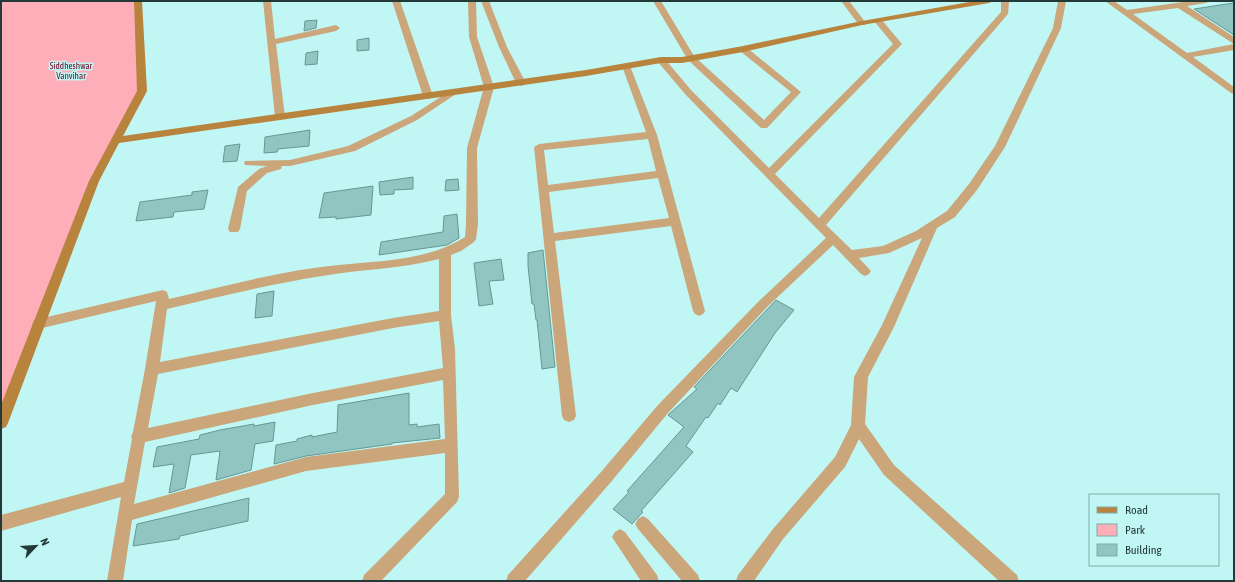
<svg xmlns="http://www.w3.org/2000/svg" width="1235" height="582" font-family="'Asap Condensed',sans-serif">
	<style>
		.green { fill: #feaeb8 }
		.building { fill: #90c5c2; stroke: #649895 }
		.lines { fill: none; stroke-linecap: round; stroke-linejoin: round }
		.street { fill: #caa67a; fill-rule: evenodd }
		.secondary { fill: #b8833c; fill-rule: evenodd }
		.labels { text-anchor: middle; stroke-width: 3; stroke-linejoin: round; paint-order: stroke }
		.far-park-label { font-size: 9px; fill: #6a0526; stroke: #c0f7f4 }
	</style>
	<rect width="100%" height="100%" fill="#c0f7f4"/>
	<path class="green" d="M1 1H138L142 91 116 140 13 390 1 426Z"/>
	<path class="building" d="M1234 3V35L1194 9 1220 5Z
		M317 20 316 28 304 31 305 21Z
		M369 38V50L357 51V40Z
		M318 51 317 64 305 65 306 53Z
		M310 130 309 146 278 149 277 152 264 153 265 137Z
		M240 144 237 161 223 162 225 146Z
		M413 177V189L394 190V194L380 195 379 182Z
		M458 179 459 190 445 191 446 180Z
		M373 186 371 215 336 219V217L319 218 324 193Z
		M208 190 204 209 174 212 173 217 136 221 140 202 192 195V192Z
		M457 214 459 238 447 245 379 255 381 242 443 232 444 216Z
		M543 250 555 367 542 369 537 320H536L534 304H532L528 266V253Z
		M501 259 504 280 489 281 493 304 479 306 474 263Z
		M274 291 272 316 255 318 257 294Z
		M776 300 794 310 775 333 737 392 731 388 720 405 718 403 708 418 706 417 686 446 693 452 641 511 643 512 632 524 613 509 629 492 627 491 684 427 668 415 697 389 694 387Z
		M409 393V425L417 424V427L439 424 440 438 392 443V444L306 456 274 464 276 445 297 441V439L312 435V437L337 432 338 405Z
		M275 422 273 441 255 444 251 470 216 480 220 451 191 455 185 488 169 493 174 464 153 467 157 447 199 439 200 435 220 430 254 424V426Z
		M249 498 248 521 180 536 179 539 133 546 137 524Z"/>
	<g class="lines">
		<path class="street" d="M263 1H271L275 39 336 25 340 28 336 31 276 44 285 117 280 120 275 117Z
			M392 1H400L433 96 431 98 428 99 423 96Z
			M468 1H476L477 37 494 87 477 148 478 224 476 239 474 242 461 251 451 255V315L455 349 459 497 457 502 381 581H362L364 575 445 494V453L306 471 132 520 123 581H107L121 497 1 531V515L124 482 132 439 131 437 133 432 145 369 156 301 38 329 34 328 32 324 34 320 163 290 167 292 169 299C217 288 265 275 314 268 364 260 421 265 465 237L466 224 467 148 484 87 469 37ZM439 259V311L393 318 160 362 167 309C218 297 270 284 322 276 361 269 401 269 439 259ZM439 321 443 368 313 393 148 428 158 374 393 328ZM443 380 445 439 306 457 134 504 145 442 313 405Z
			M481 1H489L507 47 526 83 524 85 521 86 516 83 499 47Z
			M653 1H661L694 56 764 120 791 92 740 51 739 49 740 47H746L801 92 767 128H761L688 60Z
			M841 1H849L866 23 865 25H859Z
			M1001 1H1009L1008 14 826 225 852 250 883 246 916 231 947 211 969 184 995 146 1053 28 1058 1H1066L1061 28 1005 147 977 190 955 217 937 228 894 327 868 377 865 424 894 465 1017 575 1019 581H999L884 475 859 439 845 467 783 539 754 581H736L738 575 773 529 835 457 851 425 854 377 882 325 922 238 889 253 859 258 871 271 869 274 865 276 861 274 833 245 767 307 668 413 611 482 525 581H506L508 575 601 472 658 405 759 301 826 238 685 94 658 62 657 60 658 58H664L691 90 769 168 893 44 874 21 875 19H881L902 44 775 174 819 218 1001 12Z
			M1105 1H1114L1127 10 1190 1H1210L1206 3 1187 6 1234 37V44L1178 8 1133 14 1187 53 1234 44V50L1193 57 1234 87V94L1231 93Z
			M626 63 630 66 657 135 705 311 703 314 699 316 695 314 693 311 671 226 555 241 576 416 574 420 569 422 564 420 562 416 534 147 539 144 646 132 622 66ZM648 139 656 171 548 185 544 150ZM658 178 669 218 554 233 549 192Z
			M453 89 458 92 456 94 417 120 355 151 290 166H282L281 169 267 173 247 191 240 229 238 232H230L228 229 238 187 259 169 267 166 245 165 244 163 245 161 290 160 348 146 411 116Z
			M643 516 648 519 698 575 700 581H682L638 529 635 524 638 519Z
			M620 529 625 532 657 575 659 581H641L612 537 615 532Z"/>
		<path class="secondary" d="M134 1H142L147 91 123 136 586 70 661 57H682L743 46 862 21 975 1H993L989 3 862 25 743 52 682 63H661L586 76 119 143 99 181 8 423 6 427 1 429V405L89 181 137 91Z"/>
	</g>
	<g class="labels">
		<g class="far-park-label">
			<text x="71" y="69">Siddheshwar<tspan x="71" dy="10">Vanvihar</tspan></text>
		</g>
	</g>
	<rect width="1235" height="582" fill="none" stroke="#233937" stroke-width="4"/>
	<rect x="1089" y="494" width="130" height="72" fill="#c0f7f4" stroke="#81aba8"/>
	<rect x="1097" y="507" width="20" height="6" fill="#b8833c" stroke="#81aba8"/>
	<text x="1125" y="514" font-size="12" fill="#233937">Road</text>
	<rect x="1097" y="524" width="20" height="12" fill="#feaeb8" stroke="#81aba8"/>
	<text x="1125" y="534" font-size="12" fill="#233937">Park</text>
	<rect x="1097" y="544" width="20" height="12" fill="#90c5c2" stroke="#81aba8"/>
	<text x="1125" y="554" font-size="12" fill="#233937">Building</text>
	<g transform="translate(36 546) rotate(65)" stroke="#c0f7f4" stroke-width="3" paint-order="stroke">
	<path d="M0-3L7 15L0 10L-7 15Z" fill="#233937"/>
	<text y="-6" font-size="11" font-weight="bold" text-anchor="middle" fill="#233937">N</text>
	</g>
</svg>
